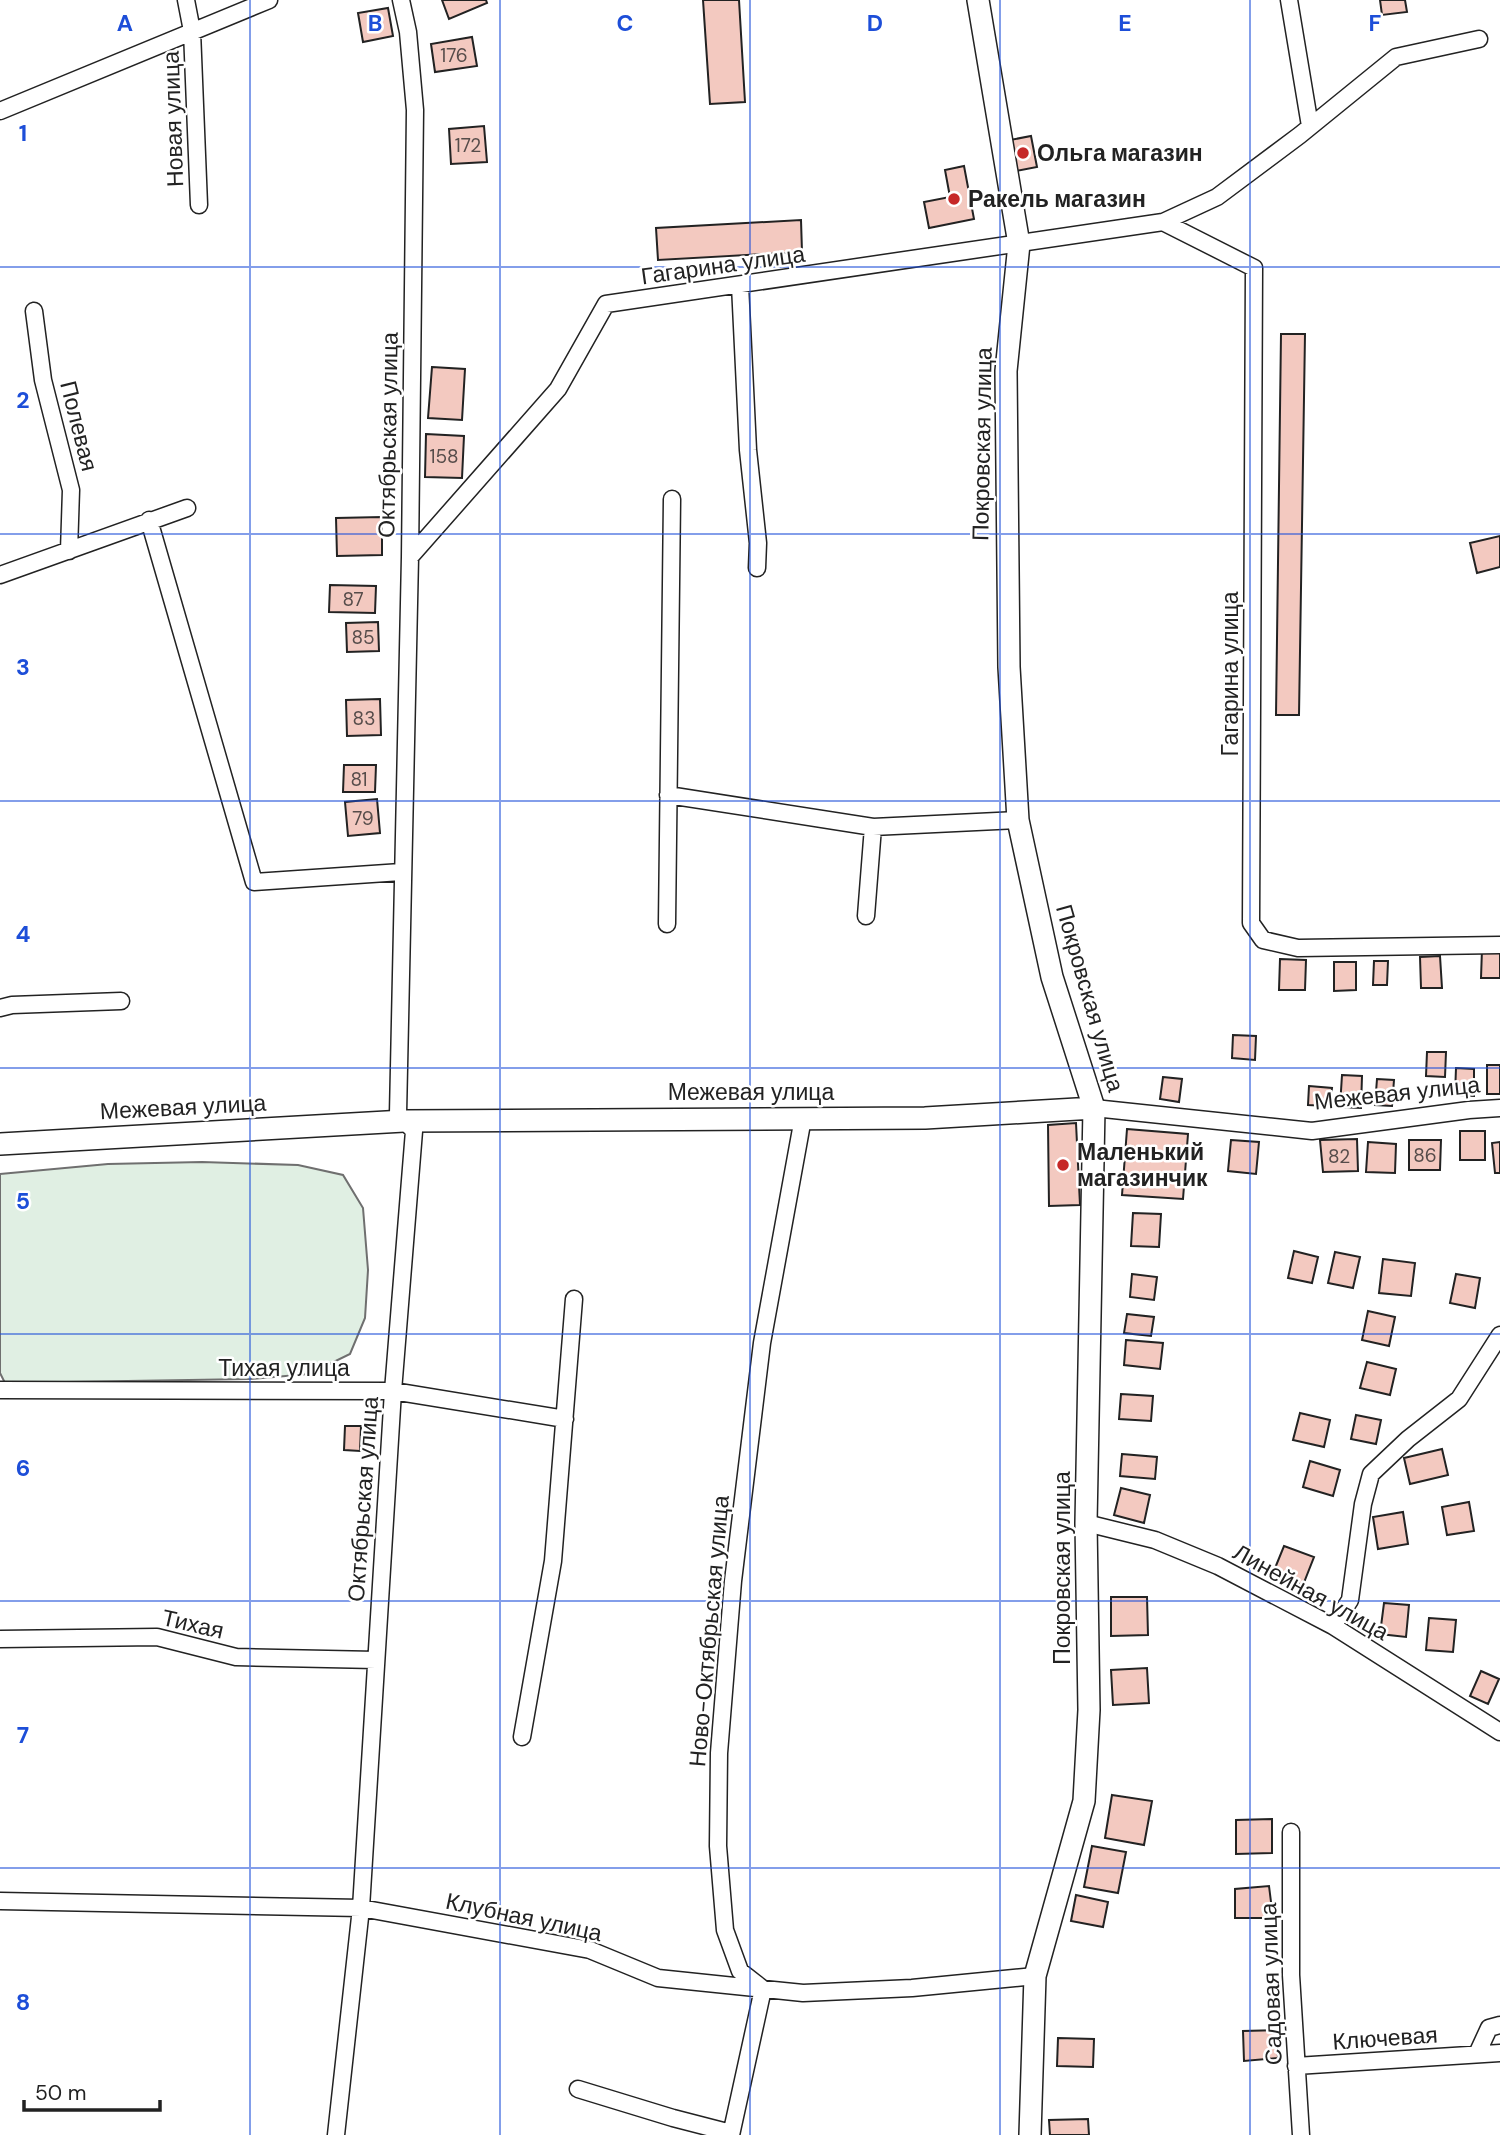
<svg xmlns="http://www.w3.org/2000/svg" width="1500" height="2135" font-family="'DM Sans',sans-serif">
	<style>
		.green { fill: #e0efe3; stroke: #6f6f6f; stroke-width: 2 }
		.building { fill: #f3c9c0; stroke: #222; stroke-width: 2 }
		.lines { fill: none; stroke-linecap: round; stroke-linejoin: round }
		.minor-casing { stroke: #222; stroke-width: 19 }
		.tertiary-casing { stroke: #222; stroke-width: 24 }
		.minor { stroke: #fff; stroke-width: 16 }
		.tertiary { stroke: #fff; stroke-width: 21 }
		.grid { fill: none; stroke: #1d4ed8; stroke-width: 2; stroke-opacity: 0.55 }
		.poi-dot { fill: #c62828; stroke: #fff; stroke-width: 2.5 }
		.labels { text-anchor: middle; stroke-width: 5; stroke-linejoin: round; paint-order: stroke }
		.number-label { font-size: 19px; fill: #564c4a }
		.street-label { font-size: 23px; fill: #222; stroke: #fff }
		.poi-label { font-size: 23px; font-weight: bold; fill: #222; stroke: #fff; text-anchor: start }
		.grid-label { font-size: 23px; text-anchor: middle; font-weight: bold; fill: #1d4ed8; stroke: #fff; stroke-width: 5; stroke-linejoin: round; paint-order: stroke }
	</style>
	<rect width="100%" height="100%" fill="#fff"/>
	<path class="green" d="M202 1162 298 1165 343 1175 363 1208 368 1270 365 1318 350 1354 309 1374 250 1379 5 1383 0 1373V1174L108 1164Z"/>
	<path class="building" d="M442 0H486L487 3 449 19Z
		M703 0H739L745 102 710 104Z
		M1380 0H1405L1407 12 1382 15Z
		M388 8 393 36 363 42 358 13Z
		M472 37 477 66 435 72 431 44Z
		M484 126 487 162 451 164 449 129Z
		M1031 136 1037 167 1016 171 1010 140Z
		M964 166 974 219 929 228 924 202 950 197 945 170Z
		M801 220 802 252 658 260 656 228Z
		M1281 334H1305L1299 715H1276Z
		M432 367 465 369 462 420 428 418Z
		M426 434 464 436 462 478 425 477Z
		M382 517V555L337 556 336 518Z
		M1500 536V567L1477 573 1470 543Z
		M330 585 376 586 375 613 329 612Z
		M378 622 379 651 347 652 346 623Z
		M380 699 381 735 347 736 346 700Z
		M344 765H376L375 792H343Z
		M377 799 380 833 348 836 345 802Z
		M1482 949 1500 950V978H1481Z
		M1440 956 1442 988H1421L1420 957Z
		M1280 959 1306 960 1305 990H1279Z
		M1374 961H1388L1387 985H1373Z
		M1334 962H1356V990L1334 991Z
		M1233 1035 1256 1036 1255 1060 1232 1058Z
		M1427 1052H1446L1445 1077 1426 1076Z
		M1487 1065H1500V1094H1487Z
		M1456 1068 1474 1069V1096L1455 1095Z
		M1342 1075 1362 1076 1361 1108 1340 1107Z
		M1163 1077 1182 1079 1179 1102 1160 1099Z
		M1377 1079 1394 1080 1392 1106 1375 1105Z
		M1309 1086 1332 1088 1330 1106 1308 1105Z
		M1076 1123 1080 1205 1049 1206 1048 1125Z
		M1127 1129 1188 1134 1183 1199 1122 1195Z
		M1460 1131H1485V1160H1460Z
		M1357 1139 1358 1171 1323 1172 1320 1140Z
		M1231 1140 1259 1142 1256 1174 1228 1171Z
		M1409 1140H1441L1440 1170H1409Z
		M1368 1142 1396 1144 1395 1173 1366 1172Z
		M1500 1142V1173H1495L1492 1143Z
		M1133 1213 1161 1214 1159 1247 1131 1246Z
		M1294 1251 1318 1257 1312 1283 1288 1278Z
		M1335 1252 1360 1257 1353 1288 1328 1283Z
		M1383 1259 1415 1263 1411 1296 1379 1293Z
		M1132 1274 1157 1277 1154 1300 1130 1297Z
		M1456 1274 1480 1278 1475 1308 1450 1303Z
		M1368 1311 1395 1317 1389 1346 1362 1340Z
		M1127 1314 1154 1317 1151 1336 1124 1333Z
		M1126 1340 1163 1343 1160 1369 1124 1365Z
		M1367 1362 1396 1369 1390 1395 1360 1388Z
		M1121 1394 1153 1396 1151 1421 1119 1419Z
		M1300 1413 1330 1420 1324 1447 1293 1440Z
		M1356 1415 1381 1420 1376 1444 1351 1439Z
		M345 1426H361L360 1451 344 1450Z
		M1442 1449 1448 1475 1410 1484 1404 1458Z
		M1122 1454 1157 1457 1155 1479 1120 1476Z
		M1310 1461 1340 1470 1333 1496 1303 1487Z
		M1121 1488 1150 1495 1144 1523 1114 1515Z
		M1469 1502 1474 1531 1447 1535 1442 1507Z
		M1403 1512 1408 1544 1378 1549 1373 1517Z
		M1284 1546 1314 1557 1303 1585 1273 1573Z
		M1111 1597H1147L1148 1635 1111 1636Z
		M1384 1603 1409 1605 1406 1637 1380 1634Z
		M1429 1618 1456 1620 1453 1652 1426 1650Z
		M1147 1668 1149 1703 1113 1705 1111 1670Z
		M1481 1671 1499 1679 1488 1704 1470 1696Z
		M1112 1795 1152 1801 1144 1845 1105 1838Z
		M1272 1819V1853L1236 1854V1820Z
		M1092 1846 1126 1852 1118 1893 1084 1887Z
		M1269 1886 1273 1918H1235V1889Z
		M1076 1895 1108 1902 1103 1927 1071 1921Z
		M1277 2030 1278 2058 1244 2061 1243 2031Z
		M1058 2038 1094 2039 1093 2067 1057 2066Z
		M1088 2119 1089 2135H1050L1049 2120Z"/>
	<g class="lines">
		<defs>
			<path id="minor" d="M186 0 192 31 199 205
				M1289 0 1310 126
				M0 111 269 0
				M1163 222 1254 268 1251 923 1263 940 1298 948 1500 945
				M740 285 748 450 758 543 757 568
				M34 311 43 380 71 490 69 551
				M149 520 254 882 401 872
				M410 557 558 389 606 304 1163 222 1217 197 1300 135 1396 57 1479 39
				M0 575 187 508
				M668 795 873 827 1018 820
				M866 916 873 827
				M667 924 672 499
				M0 1008 12 1005 121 1001
				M1094 1108 1312 1131 1469 1110 1500 1108
				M0 1390 393 1391 565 1419
				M1086 1523 1155 1540 1218 1566 1333 1626 1500 1732
				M1333 1626 1350 1600 1363 1504 1371 1474 1408 1439 1459 1399 1500 1335
				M0 1639 157 1637 236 1657 376 1660
				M522 1737 553 1561 574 1299
				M1291 1832V1975L1301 2135
				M0 1901 361 1908 590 1950 658 1978 803 1993 912 1988 1035 1976
				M1477 2054 1489 2028 1500 2025
				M1296 2066 1500 2053
				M578 2089 673 2118 731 2133
				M336 2135 361 1908 393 1391 414 1131 398 1114 410 557 415 110 408 32 401 0
				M731 2135 763 1989 740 1971 725 1930 718 1846 719 1753 733 1581 762 1343 803 1118"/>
			<path id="tertiary" d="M978 0 1019 244 1006 371 1009 667 1018 820 1052 977 1094 1108 1086 1523 1089 1710 1084 1801 1035 1976 1030 2135
				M0 1144 404 1121 925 1118 1094 1108"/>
		</defs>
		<use href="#minor" class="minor-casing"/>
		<use href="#tertiary" class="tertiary-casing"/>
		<use href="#minor" class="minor"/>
		<use href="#tertiary" class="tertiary"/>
	</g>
	<path class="grid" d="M250 0V2135M500 0V2135M750 0V2135M1000 0V2135M1250 0V2135M0 267H1500M0 534H1500M0 801H1500M0 1068H1500M0 1334H1500M0 1601H1500M0 1868H1500"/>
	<g class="poi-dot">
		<circle cx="1023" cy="153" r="7"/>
		<circle cx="954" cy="199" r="7"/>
		<circle cx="1063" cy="1165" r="7"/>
	</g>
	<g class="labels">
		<g class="number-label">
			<text x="454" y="62">176</text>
			<text x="468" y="152">172</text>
			<text x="444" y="463">158</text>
			<text x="353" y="606">87</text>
			<text x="363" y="644">85</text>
			<text x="364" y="725">83</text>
			<text x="359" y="786">81</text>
			<text x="363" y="825">79</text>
			<text x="1425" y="1162">86</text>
			<text x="1339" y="1163">82</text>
		</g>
		<g class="street-label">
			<text transform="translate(173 119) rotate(-92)" y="8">Новая улица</text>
			<text transform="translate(723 265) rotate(-8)" y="8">Гагарина улица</text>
			<text transform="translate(79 426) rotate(76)" y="8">Полевая</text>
			<text transform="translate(388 435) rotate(-89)" y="8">Октябрьская улица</text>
			<text transform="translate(982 444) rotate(-89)" y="8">Покровская улица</text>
			<text transform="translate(1230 674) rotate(-90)" y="8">Гагарина улица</text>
			<text transform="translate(1090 998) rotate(74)" y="8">Покровская улица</text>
			<text x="751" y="1100">Межевая улица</text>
			<text transform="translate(1397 1093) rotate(-6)" y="8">Межевая улица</text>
			<text transform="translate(183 1107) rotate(-3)" y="8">Межевая улица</text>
			<text x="284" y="1376">Тихая улица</text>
			<text transform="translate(363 1499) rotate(-86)" y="8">Октябрьская улица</text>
			<text transform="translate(1062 1568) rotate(-90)" y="8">Покровская улица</text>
			<text transform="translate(1311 1592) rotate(29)" y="8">Линейная улица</text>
			<text transform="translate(193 1624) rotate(13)" y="8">Тихая</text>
			<text transform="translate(709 1631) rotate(-85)" y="8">Ново-Октябрьская улица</text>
			<text transform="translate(524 1917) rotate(12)" y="8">Клубная улица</text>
			<text transform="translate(1271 1984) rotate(-92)" y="8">Садовая улица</text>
			<text transform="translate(1385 2038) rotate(-4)" y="8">Ключевая</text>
		</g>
		<g class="poi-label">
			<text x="1037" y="161">Ольга магазин</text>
			<text x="968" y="207">Ракель магазин</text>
			<text x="1077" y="1160">Маленький<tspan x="1077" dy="26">магазинчик</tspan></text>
		</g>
	</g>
	<g class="grid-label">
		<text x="125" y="31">A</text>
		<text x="375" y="31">B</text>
		<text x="625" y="31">C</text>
		<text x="875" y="31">D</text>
		<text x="1125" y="31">E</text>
		<text x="1375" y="31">F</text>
		<text x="23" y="141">1</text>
		<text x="23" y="408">2</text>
		<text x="23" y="675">3</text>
		<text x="23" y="942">4</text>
		<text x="23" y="1209">5</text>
		<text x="23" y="1476">6</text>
		<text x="23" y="1743">7</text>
		<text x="23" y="2010">8</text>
	</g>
	<path d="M24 2100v10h136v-10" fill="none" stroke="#222222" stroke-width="3.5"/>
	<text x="35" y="2100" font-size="21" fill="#222222" stroke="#ffffff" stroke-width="5" paint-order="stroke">50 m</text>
</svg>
